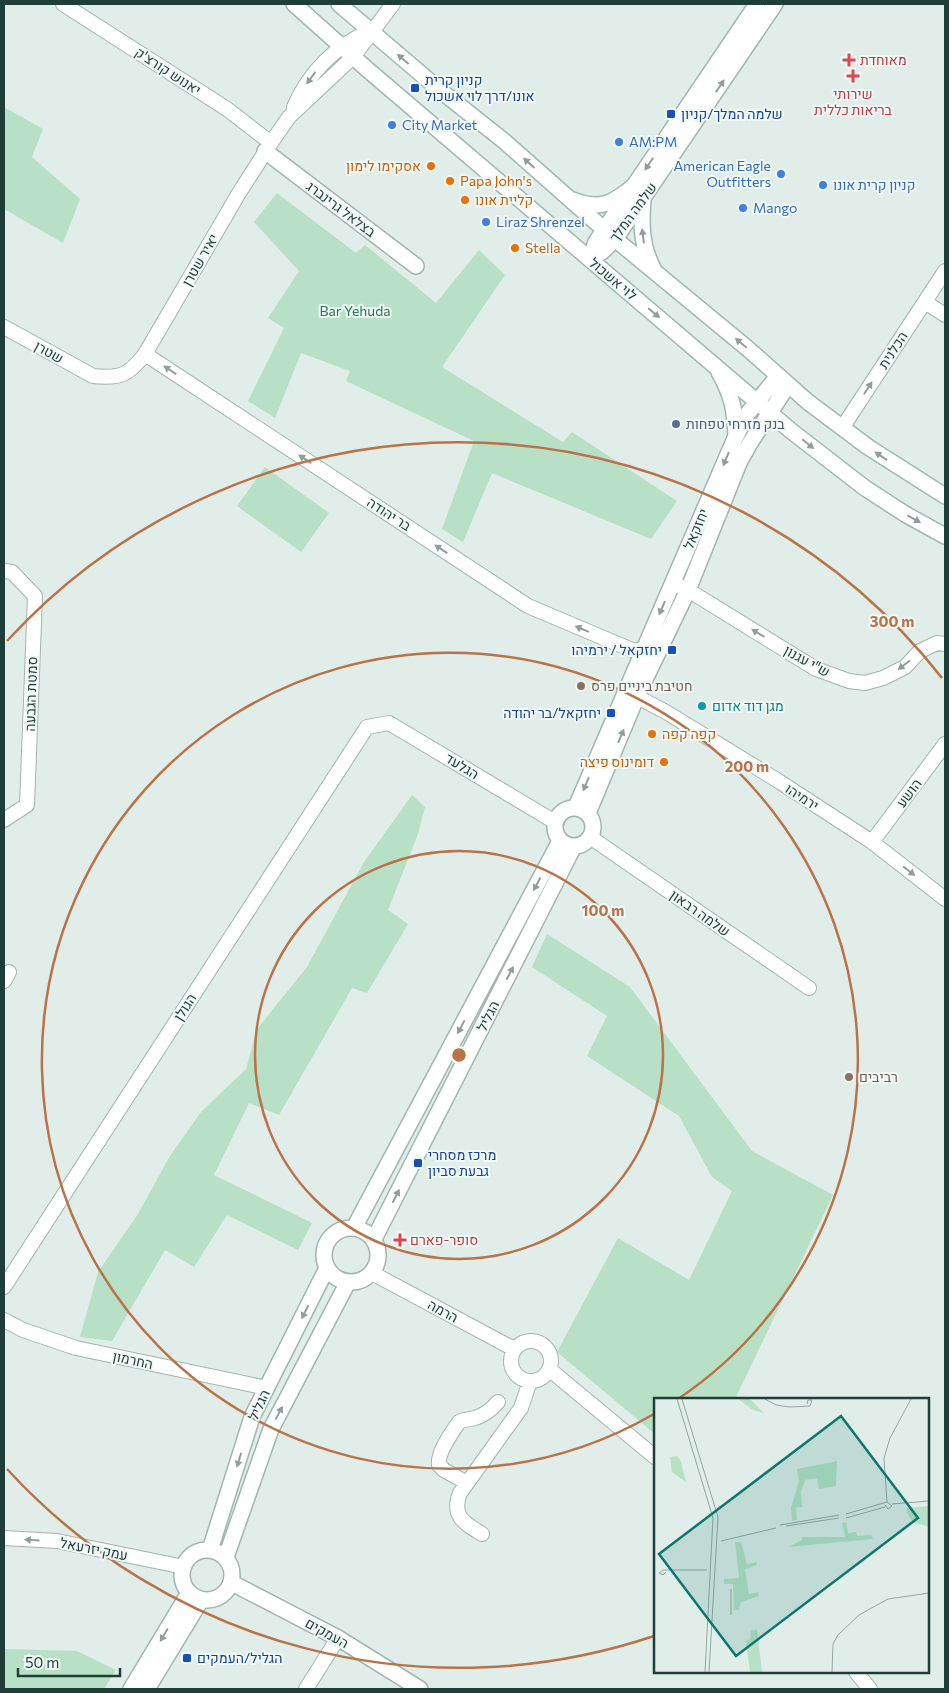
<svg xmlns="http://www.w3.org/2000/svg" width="949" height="1693" font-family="Commissioner,Heebo,sans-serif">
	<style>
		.green { fill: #b7e0c6 }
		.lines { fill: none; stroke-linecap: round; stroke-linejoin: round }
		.minor-casing { stroke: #a2b5b0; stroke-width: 16 }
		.tertiary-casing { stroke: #a2b5b0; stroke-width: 18 }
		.secondary-casing { stroke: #9eb9b2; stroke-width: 18 }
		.minor { stroke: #fff; stroke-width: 14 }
		.tertiary { stroke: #fff; stroke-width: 15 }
		.secondary { stroke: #fff; stroke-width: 15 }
		.oneway { fill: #8f9e9c }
		.ring { fill: none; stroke: #ba7248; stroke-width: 2.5 }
		.health-dot { fill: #e0444e; stroke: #f1f9f6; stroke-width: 2 }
		.transit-dot { fill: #1a4fb4; stroke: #f1f9f6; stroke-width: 2 }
		.shop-dot { fill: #3f7fe0; stroke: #f1f9f6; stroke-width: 2 }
		.food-dot { fill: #e8710a; stroke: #f1f9f6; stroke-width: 2 }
		.service-dot { fill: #5c6f8a; stroke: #f1f9f6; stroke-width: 2 }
		.education-dot { fill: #8d6e63; stroke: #f1f9f6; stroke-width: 2 }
		.culture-dot { fill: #0f9aa8; stroke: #f1f9f6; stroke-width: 2 }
		.labels { text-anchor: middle; stroke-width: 4; stroke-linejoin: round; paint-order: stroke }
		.health-label { font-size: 14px; fill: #be3a42; stroke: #f1f9f6; text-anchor: start }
		.street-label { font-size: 14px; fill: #1f3e39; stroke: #f1f9f6 }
		.transit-label { font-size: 14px; fill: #164399; stroke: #f1f9f6; text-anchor: start }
		.shop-label { font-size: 14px; fill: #366cbe; stroke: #f1f9f6; text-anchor: start }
		.food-label { font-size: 14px; fill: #c56008; stroke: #f1f9f6; text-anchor: start }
		.park-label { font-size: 14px; fill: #26794d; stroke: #f1f9f6 }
		.service-label { font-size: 14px; fill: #4e5e75; stroke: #f1f9f6; text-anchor: start }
		.education-label { font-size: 14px; fill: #785e54; stroke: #f1f9f6; text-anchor: start }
		.culture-label { font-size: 14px; fill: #0d838f; stroke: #f1f9f6; text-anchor: start }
		.inset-road { fill: none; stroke: #93a7a2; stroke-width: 1 }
		.view { fill: #0f766e; fill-opacity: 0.15; stroke: #0f766e; stroke-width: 2.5 }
		.inset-edge { fill: none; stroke: #1f3e39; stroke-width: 2.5 }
		.centre { fill: #ba7248; stroke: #f1f9f6; stroke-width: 2.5 }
		.ring-label { font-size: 15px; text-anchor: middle; font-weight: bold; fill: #ba7248; stroke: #f1f9f6; stroke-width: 4; stroke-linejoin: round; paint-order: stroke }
	</style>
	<rect width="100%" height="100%" fill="#e0ede8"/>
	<path class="green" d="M4 107 43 129 32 157 80 199 63 243 4 209Z
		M277 193 356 253 365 245 436 303 479 250 505 275 442 367 563 442 572 432 677 501 651 539 492 473 463 542 442 529 474 441 346 381 350 371 301 353 275 418 248 401 284 328 268 318 299 271 254 222Z
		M265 467 329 513 301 552 237 506Z
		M412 795 425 807 418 834 388 910 408 924 367 993 352 988 279 1115 249 1103 214 1175 312 1223 298 1250 227 1215 194 1267 165 1250 112 1341 80 1337 98 1272 138 1214 170 1156 201 1112 246 1069 257 1029 307 967 364 862Z
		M547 934 630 987 752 1151 833 1195 735 1399H655V1434L557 1352 618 1238 689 1280 732 1191 712 1177 679 1116 587 1056 607 1016 532 967Z
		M4 1649 77 1651 116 1670 104 1689H4Z"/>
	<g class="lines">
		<defs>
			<path id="minor" d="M63 4 227 109 271 143
				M294 107C309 72 336 45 371 31
				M925 302 945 315
				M4 327 93 376C120 379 129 375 145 354L239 193 271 143 289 117 353 57 393 4
				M145 354 528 606 632 650H643
				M844 429 846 422 945 271
				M4 571 12 572 35 596 27 805 4 820
				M673 583 688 590 816 669 849 681 865 683 883 678 905 667 920 651 937 643 945 644
				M626 691 666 712 780 782 872 842 945 899
				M590 837 809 988
				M872 842 945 744
				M4 981 9 972
				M372 1273 514 1349
				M4 1287 367 727 389 723 555 822
				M4 1320 23 1330 76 1348 267 1388
				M511 1361a20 20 0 1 1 40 0a20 20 0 1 1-40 0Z
				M549 1369 655 1457
				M467 1483 444 1470 439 1465C437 1453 452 1432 459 1422 464 1419 469 1420 475 1418 485 1415 492 1409 498 1402
				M482 1534C464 1523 451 1516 460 1493L521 1408 530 1381
				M4 1538 57 1541 184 1567
				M856 1672 870 1689
				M306 1689 338 1638"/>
			<path id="tertiary" d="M265 151 416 266
				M590 259 603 251 615 239 775 4
				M590 259 596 242 757 4
				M576 807 736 436 748 413 778 376
				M555 827a19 19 0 1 1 38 0a19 19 0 1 1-38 0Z
				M588 813 637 696 688 590 739 463 750 443 788 385
				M324 1255a27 27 0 1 1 54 0a27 27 0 1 1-54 0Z
				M354 1228 560 841
				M374 1239 574 846
				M182 1575a25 25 0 1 1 50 0a25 25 0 1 1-50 0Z
				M210 1550 252 1417 327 1268
				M226 1557 271 1429 348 1282
				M232 1583 338 1638 420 1689
				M131 1689 189 1593
				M147 1689 201 1600"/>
			<path id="secondary" d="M294 4 368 70 790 430 865 488 905 514 945 536
				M339 4 441 91 504 141 615 239 747 348 808 402 868 447 945 496
				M643 199C641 223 641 246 653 268
				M573 200C600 211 614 203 635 185
				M719 372C732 395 735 410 736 436"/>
		</defs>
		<use href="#minor" class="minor-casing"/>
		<use href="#tertiary" class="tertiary-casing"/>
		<use href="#secondary" class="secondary-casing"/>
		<use href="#minor" class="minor"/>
		<use href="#tertiary" class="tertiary"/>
		<use href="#secondary" class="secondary"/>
	</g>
	<defs><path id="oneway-solid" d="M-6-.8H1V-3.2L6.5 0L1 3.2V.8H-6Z" transform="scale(1.25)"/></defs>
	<g class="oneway">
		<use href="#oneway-solid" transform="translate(403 59) rotate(-139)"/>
		<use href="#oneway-solid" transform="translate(311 78) rotate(126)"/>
		<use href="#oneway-solid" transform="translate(720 86) rotate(-56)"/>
		<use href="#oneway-solid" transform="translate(529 163) rotate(-138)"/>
		<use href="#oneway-solid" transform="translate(649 164) rotate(124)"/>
		<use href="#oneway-solid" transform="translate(643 236) rotate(-97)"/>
		<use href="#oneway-solid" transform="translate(654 313) rotate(40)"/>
		<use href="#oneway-solid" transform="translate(741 343) rotate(-140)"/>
		<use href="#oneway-solid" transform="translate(170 370) rotate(-147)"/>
		<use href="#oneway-solid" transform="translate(868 388) rotate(-57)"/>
		<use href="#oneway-solid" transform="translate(808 444) rotate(39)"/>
		<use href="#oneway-solid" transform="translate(881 456) rotate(-146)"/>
		<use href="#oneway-solid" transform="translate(305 459) rotate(-147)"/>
		<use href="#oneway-solid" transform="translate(726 459) rotate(113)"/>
		<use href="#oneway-solid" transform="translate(914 519) rotate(29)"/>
		<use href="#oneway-solid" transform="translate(441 549) rotate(-147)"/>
		<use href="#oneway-solid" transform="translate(662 608) rotate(114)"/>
		<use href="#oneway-solid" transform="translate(582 629) rotate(-157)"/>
		<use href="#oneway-solid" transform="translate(758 633) rotate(-149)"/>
		<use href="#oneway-solid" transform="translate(904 665) rotate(143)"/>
		<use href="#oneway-solid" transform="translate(621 736) rotate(-67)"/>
		<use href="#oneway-solid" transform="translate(586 784) rotate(113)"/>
		<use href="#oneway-solid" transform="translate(909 871) rotate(38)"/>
		<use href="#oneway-solid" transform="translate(537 884) rotate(118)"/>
		<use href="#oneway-solid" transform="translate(510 973) rotate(-63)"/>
		<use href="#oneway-solid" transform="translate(461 1027) rotate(118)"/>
		<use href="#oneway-solid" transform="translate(396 1196) rotate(-63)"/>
		<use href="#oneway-solid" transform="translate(305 1312) rotate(117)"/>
		<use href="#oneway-solid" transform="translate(279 1413) rotate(-62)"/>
		<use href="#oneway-solid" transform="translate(239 1460) rotate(107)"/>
		<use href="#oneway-solid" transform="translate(32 1540) rotate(-176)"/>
		<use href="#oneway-solid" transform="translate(164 1635) rotate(121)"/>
	</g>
	<g class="ring">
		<circle cx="459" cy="1055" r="204"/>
		<path d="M654 1414A408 408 0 1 1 678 1399"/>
		<path d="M654 1636A613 613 0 0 1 7 1469M7 641A613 613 0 0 1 942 678"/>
	</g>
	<g class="health-dot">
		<path d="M846.5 52.5h5v5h5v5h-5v5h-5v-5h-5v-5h5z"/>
		<path d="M850.5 68.5h5v5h5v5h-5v5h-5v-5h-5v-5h5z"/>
		<path d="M397.5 1232.5h5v5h5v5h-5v5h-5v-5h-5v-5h5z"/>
	</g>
	<g class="transit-dot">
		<rect x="410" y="83" width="10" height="10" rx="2.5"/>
		<rect x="666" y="109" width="10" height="10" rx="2.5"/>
		<rect x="667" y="645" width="10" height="10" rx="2.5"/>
		<rect x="606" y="708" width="10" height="10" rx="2.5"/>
		<rect x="413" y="1158" width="10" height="10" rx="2.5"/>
		<rect x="182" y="1653" width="10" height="10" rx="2.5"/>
	</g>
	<g class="shop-dot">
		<circle cx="392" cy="125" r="5"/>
		<circle cx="619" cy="142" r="5"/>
		<circle cx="781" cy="174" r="5"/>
		<circle cx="823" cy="185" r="5"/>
		<circle cx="743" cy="208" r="5"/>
		<circle cx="486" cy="222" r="5"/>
	</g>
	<g class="food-dot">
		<circle cx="431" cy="166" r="5"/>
		<circle cx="450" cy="181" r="5"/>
		<circle cx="465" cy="200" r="5"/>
		<circle cx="515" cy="248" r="5"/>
		<circle cx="652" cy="734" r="5"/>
		<circle cx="664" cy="762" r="5"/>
	</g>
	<circle class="service-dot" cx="676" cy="424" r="5"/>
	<g class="education-dot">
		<circle cx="581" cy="686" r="5"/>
		<circle cx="849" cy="1077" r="5"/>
	</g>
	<circle class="culture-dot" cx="702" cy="706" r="5"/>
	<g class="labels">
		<g class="health-label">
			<text x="860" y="65">מאוחדת</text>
			<text x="853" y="99" text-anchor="middle">שירותי<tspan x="853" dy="16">בריאות כללית</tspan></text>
			<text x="410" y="1245">סופר-פארם</text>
		</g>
		<g class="street-label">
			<text transform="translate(168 71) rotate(33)" y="5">יאנוש קורצ'ק</text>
			<text transform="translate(341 209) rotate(37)" y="5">בצלאל גרינברג</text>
			<text transform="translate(633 212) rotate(-54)" y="5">שלמה המלך</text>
			<text transform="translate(200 260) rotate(-60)" y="5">יאיר שטרן</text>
			<text transform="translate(613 279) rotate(40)" y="5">לוי אשכול</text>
			<text transform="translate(893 350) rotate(-57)" y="5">הכלנית</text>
			<text transform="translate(49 352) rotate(29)" y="5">שטרן</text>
			<text transform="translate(389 514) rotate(33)" y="5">בר יהודה</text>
			<text transform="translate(696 529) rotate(-67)" y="5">יחזקאל</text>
			<text transform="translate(807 661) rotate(29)" y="5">ש"י עגנון</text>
			<text transform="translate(31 694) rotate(-88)" y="5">סמטת הגבעה</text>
			<text transform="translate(462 766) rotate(31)" y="5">הגלעד</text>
			<text transform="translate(909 793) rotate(-53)" y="5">הושע</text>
			<text transform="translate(802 797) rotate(33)" y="5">ירמיהו</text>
			<text transform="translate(700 913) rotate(35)" y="5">שלמה רבאון</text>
			<text transform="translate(185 1007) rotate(-57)" y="5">הגולן</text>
			<text transform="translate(488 1016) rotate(-63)" y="5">הגליל</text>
			<text transform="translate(443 1311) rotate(28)" y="5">הרמה</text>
			<text transform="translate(133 1360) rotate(12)" y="5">החרמון</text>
			<text transform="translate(259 1405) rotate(-65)" y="5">הגליל</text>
			<text transform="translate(94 1549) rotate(11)" y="5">עמק יזרעאל</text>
			<text transform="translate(327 1633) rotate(29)" y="5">העמקים</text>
		</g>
		<g class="transit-label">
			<text x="425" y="85">קניון קרית<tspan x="425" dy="16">אונו/דרך לוי אשכול</tspan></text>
			<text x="681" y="119">שלמה המלך/קניון</text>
			<text x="662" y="655" text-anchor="end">יחזקאל / ירמיהו</text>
			<text x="601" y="718" text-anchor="end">יחזקאל/בר יהודה</text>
			<text x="428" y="1160">מרכז מסחרי<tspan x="428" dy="16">גבעת סביון</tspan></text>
			<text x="197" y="1663">הגליל/העמקים</text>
		</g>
		<g class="shop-label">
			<text x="402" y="130">City Market</text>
			<text x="629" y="147">AM:PM</text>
			<text x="771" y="171" text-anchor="end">American Eagle<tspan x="771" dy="16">Outfitters</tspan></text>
			<text x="833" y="190">קניון קרית אונו</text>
			<text x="753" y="213">Mango</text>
			<text x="496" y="227">Liraz Shrenzel</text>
		</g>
		<g class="food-label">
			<text x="421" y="171" text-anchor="end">אסקימו לימון</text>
			<text x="460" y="186">Papa John's</text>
			<text x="475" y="205">קליית אונו</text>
			<text x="525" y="253">Stella</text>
			<text x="662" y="739">קפה קפה</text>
			<text x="654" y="767" text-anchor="end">דומינוס פיצה</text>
		</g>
		<g class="park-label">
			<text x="355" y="316">Bar Yehuda</text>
		</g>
		<g class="service-label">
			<text x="686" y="429">בנק מזרחי טפחות</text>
		</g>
		<g class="education-label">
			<text x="591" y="691">חטיבת ביניים פרס</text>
			<text x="859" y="1082">רביבים</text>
		</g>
		<g class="culture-label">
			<text x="712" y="711">מגן דוד אדום</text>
		</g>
	</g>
	<g transform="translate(654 1398)">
		<rect width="275" height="275" fill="#e0ede8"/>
		<path d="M84 1H96L110 15 99 12ZM23 58 26 61 32 84 18 74 16 59ZM183 63 182 88 165 91 163 80 151 82 147 94 148 109 142 110 143 122 138 123 137 110 145 83 143 71ZM275 108V129L259 124 253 115 252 110ZM192 124 194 135 202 134 203 138 217 137 219 141 134 149 148 142V139H191L188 125ZM81 144H87L93 166 103 164V167L91 171 95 196 104 194 105 198 87 204 85 212H80L79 186H70V181L85 180ZM103 231 108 274H96L92 243 96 241 97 233Z" fill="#b7e0c6"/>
		<path class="inset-road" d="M23 1 59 120 51 274M28 1 64 119 55 274M111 1 122 7 136 9 156 8 158 2H154L153 6M233 104 230 60 236 40 257 1M238 106 275 103M192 116 233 104 238 108 234 111 231 107M192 120 231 109M126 127 185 117M132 128 185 120M67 143 122 130M12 174 9 177 5 175 9 172H53M77 217V191M178 274 179 246 184 237 205 217 234 201 275 195"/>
		<path class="view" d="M187 18 264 120 82 258 5 156Z"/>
		<rect width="275" height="275" class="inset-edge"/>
	</g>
	<circle cx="459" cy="1055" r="8" class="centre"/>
	<g class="ring-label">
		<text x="892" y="627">300 m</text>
		<text x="747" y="772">200 m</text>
		<text x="603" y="916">100 m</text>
	</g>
	<rect width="949" height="1693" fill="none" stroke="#1f3e39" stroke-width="10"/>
	<path d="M18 1668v8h102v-8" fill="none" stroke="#1f3e39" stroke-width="2.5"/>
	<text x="25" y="1668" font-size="15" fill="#1f3e39" stroke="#f1f9f6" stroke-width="4" paint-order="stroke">50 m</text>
</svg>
